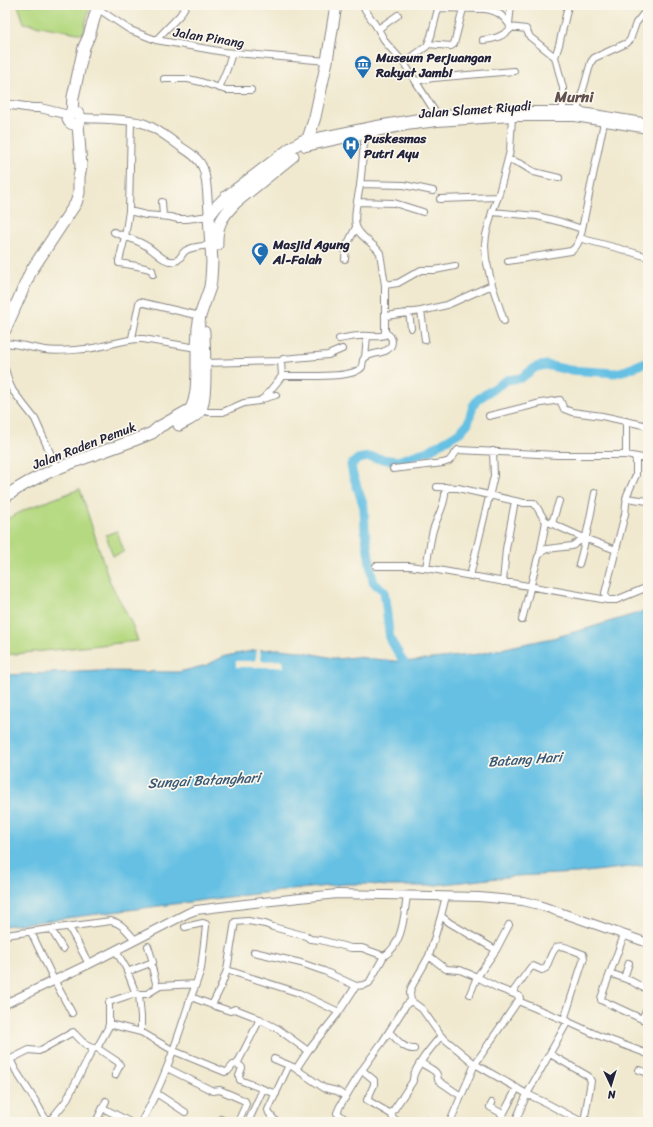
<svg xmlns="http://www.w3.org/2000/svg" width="653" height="1127" font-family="Sriracha,sans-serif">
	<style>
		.green { fill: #b5d981; stroke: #6c7e5e }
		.water { fill: #65c0e3; stroke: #44718f }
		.pier { fill: #f0e9cf }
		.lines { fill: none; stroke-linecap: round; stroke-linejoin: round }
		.river { stroke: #65c0e3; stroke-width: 9 }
		.street-casing { stroke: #898685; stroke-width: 8 }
		.secondary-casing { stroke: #898685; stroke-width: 10 }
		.highway-casing { stroke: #898685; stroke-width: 13 }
		.street { stroke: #fff; stroke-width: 6 }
		.secondary { stroke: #fff; stroke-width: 8 }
		.highway { stroke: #fff; stroke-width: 11 }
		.labels { text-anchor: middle; stroke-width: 3.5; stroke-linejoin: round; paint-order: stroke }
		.street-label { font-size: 13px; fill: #22223b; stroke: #fbf7ec }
		.poi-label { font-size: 13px; font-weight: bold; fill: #22223b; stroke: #fbf7ec; text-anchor: start }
		.water-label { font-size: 14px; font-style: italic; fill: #395976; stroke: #fbf7ec }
		.quarter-label { font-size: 15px; font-weight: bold; fill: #60504f; stroke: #fbf7ec }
	</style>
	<rect width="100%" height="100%" fill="#fbf7ec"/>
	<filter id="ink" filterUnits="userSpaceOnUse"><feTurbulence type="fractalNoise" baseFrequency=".025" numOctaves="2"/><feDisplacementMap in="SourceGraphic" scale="8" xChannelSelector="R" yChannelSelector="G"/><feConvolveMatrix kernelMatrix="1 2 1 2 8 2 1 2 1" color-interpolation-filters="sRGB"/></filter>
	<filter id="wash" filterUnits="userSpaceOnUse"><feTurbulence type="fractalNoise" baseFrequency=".012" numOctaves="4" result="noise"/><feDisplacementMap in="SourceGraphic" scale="16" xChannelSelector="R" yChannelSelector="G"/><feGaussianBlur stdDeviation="0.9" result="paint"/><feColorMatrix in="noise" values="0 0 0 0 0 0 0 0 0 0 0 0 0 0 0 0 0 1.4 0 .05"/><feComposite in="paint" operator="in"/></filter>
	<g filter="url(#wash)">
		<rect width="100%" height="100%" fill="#f0e9cf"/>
		<path class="green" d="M18 5H90L83 34 24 23Z
			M80 489 109 580 132 624 138 641 5 655V520L29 508Z
			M117 531 124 552 113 556 106 535Z"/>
		<path class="water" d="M648 610V865L577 873 516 876 426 886H387L368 884H346L328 886 228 897 5 926V675L102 671 179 672 207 665 223 657 236 654 257 650 278 649 299 651 338 659 355 657 403 662 479 654 514 646 553 638 589 628Z"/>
		<path class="pier" d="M257 648H260L261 658 263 661 283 660 284 667H236V661H254L256 658Z"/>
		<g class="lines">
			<path class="river" d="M409 672V671L390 639 384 591 373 582 365 531 364 507 353 475 351 465 358 459 368 457 397 461 428 451 460 432 468 423 473 406 478 399 507 380 521 378 536 367 546 365 569 370 615 373 627 370 648 361"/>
		</g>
	</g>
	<g filter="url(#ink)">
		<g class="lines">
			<defs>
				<path id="street" d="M362 5 378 29 386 43 404 63 437 115
					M511 5 509 24 510 27 526 29 530 37 555 57 563 88V111
					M97 8 130 30 156 40 224 52 327 61
					M438 8 485 9C498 11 502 15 509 24
					M378 29 398 15
					M156 40 180 15 186 5
					M483 40C496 39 503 36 513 27
					M428 44 451 46 454 44 463 9
					M555 57 559 45 568 6
					M404 63 427 46 431 36 439 5
					M164 79H188L201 82 226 90H251
					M416 81 433 78 514 71
					M219 88 227 69 232 53
					M576 114 591 62 594 58 627 43 630 40 636 23 648 8
					M131 121 129 211 125 237 119 261V263C130 265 141 266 152 270L153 274
					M508 159 521 164 534 172 559 178
					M360 184 404 185 433 191
					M440 199 498 197
					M162 202 163 216
					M357 202 394 203 423 212
					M129 211 146 215 170 217 178 219H187L209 216
					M492 212 537 216 561 222 582 229
					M114 232C125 237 138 240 148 247 156 252 164 263 175 261 181 260 181 254 185 251 192 246 205 246 213 245
					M579 238 621 249 648 257
					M345 259 346 247 356 227
					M508 261 571 251C579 246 580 237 582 229L604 122
					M385 285 398 283 421 270H435L455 266
					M421 311 425 340
					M409 312 411 328
					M386 316 421 311 447 305 492 285
					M504 321 492 285 486 259 485 246 486 235 492 212 498 197 510 151 512 117
					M132 338 139 303 140 302 200 316
					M339 339C346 338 352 336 359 336 368 335 377 338 385 335V285L380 253C375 244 359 237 356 226 353 216 358 197 360 186 362 169 363 151 365 134
					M5 343C18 344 32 348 45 350 58 352 72 350 85 349 105 348 123 338 143 339L197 348
					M365 358 367 336
					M281 361 282 376
					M205 363 281 361 283 359 328 355 342 349
					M5 369 10 385 13 391 35 419 57 468
					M262 399 276 395
					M198 409 208 412H223L244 403 259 401 264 398 282 376C299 375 352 380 362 367L363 360C364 358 366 356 368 356 375 352 391 354 392 342 392 337 389 335 385 332
					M489 416 541 403 560 400 564 409 572 412 602 416 648 426
					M626 455V421
					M393 469 443 463 449 461 458 450 558 455H626L648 459
					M437 487 458 488 524 503H534C539 509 541 516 546 521L584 538 616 550
					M626 498 648 501
					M552 523 559 501
					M540 553 546 521
					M579 564C586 541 590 517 595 493
					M376 566H409L432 569 607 600H616L648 587
					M426 568C428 556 430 542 433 530 437 517 447 502 445 487
					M470 576 494 476 493 451
					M503 582 506 549 515 501
					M607 600 605 593 625 514 627 495 636 475V457
					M522 620 538 557C541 553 542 550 547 549L572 546 584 538
					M446 896 441 916 429 956 411 988 410 993 411 1001 422 1009 441 1036 475 1064 527 1094 546 1103 563 1112 582 1122
					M441 916 450 923 496 950
					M69 927 89 964
					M185 927 203 923 206 924V926L201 969 196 984
					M51 929 63 949
					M31 932 54 980 72 1013
					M5 935 111 921C122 923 128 932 135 940
					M624 935 601 998V1000L642 1019 648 1020
					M116 951 126 968 136 994
					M254 952 301 963 324 971 356 986
					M429 956 446 969 460 970 477 977 470 994
					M151 963 157 987
					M227 970 220 989 212 1005 230 1011 235 1009 253 1016 278 1029 308 1051
					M127 972 153 962 148 946
					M610 973 631 981 642 987 648 988
					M624 978 629 963
					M512 993 531 967 533 966 542 970 546 968C557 939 556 944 583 954L584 958 564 1020
					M139 994 141 1017V1032
					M518 1001 564 1020 597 1035 648 1054
					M212 1005 191 997 196 984 160 986 147 994H133L109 1002V1024L141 1032 174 1051 225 1072 228 1071 233 1065C236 1064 241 1065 242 1068L239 1076 240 1080 263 1089
					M339 1012 299 993 227 970 235 922 248 921 265 924 273 927 306 936 310 939 320 940 351 948H362L384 956
					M642 1019 648 1006
					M389 1032C396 1038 404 1050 414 1049
					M97 1048 118 1062 120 1065 115 1075
					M550 1054 588 1076 591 1081 584 1122
					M10 1059 16 1071 36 1102 47 1122
					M274 1059 293 1067 324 1088 337 1091 346 1097
					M5 1062 29 1050 39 1051 73 1032C79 1038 88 1050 97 1048L108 1028 109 1024
					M421 1063C424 1065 436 1071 436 1073 437 1073 438 1079 438 1080L439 1081 461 1096
					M237 1064 260 1019
					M167 1068 213 1091 220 1090 245 1101 246 1104 238 1122
					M296 1069 308 1051 339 1012 356 986 364 985 369 983 384 956C403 945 404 915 407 896
					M362 1070 374 1080V1085L367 1100 391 1114
					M639 1070 648 1073
					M156 1093 185 1112
					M492 1103 490 1107 503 1114
					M103 1108 130 1122
					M221 1119 227 1122
					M500 1120 517 1088
					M49 1122 66 1101 93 1049
					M96 1122 106 1101
					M141 1122C164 1083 177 1040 191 997
					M248 1122 263 1089 276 1094
					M276 1122 269 1113 268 1110 289 1065
					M349 1122 337 1113 340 1106 362 1070 383 1041 406 1005 411 1001
					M399 1122 393 1118 391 1114 413 1081C411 1071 434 1044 441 1036
					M422 1122 425 1120 432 1122
					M450 1122 475 1064 520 998 519 996 498 988 477 977 496 950 509 925
					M515 1122 527 1094 568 1021"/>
				<path id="secondary" d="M5 104 32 108H40L69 115
					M81 118C98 119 129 118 145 124 158 129 170 139 181 147 189 152 199 158 203 168 208 181 207 202 209 216
					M308 139 377 125 437 115 459 114 518 111H576L648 123
					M305 147 365 134 406 126 437 122 512 117H575L648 129
					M5 1004 89 964 188 913 196 910 245 904 337 894 479 897 523 901 539 905 648 943"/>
				<path id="highway" d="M68 118a6 6 0 1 1 12 0a6 6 0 1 1-12 0Z
					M72 112 73 97 84 47 89 36 98 5
					M306 145 315 117 327 61 336 5
					M217 245C216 225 222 217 235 203L293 156
					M5 330 31 271 76 203 79 193V177L81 167 78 123
					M179 425C186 421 195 418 200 411 208 399 204 348 204 332
					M5 497C49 465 103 454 152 433L159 427 191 409 194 401 196 391 197 373V348L198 328 200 316 210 287 211 279 212 262 209 216 216 207 226 197 291 148 302 141 308 139"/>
			</defs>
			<use href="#street" class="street-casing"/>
			<use href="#secondary" class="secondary-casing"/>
			<use href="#highway" class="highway-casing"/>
			<use href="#street" class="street"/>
			<use href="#secondary" class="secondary"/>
			<use href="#highway" class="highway"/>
		</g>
	</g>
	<defs>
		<symbol id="museum-pin" viewBox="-11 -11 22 30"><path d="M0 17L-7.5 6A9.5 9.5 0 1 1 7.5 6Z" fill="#1f6fb2" stroke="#fbf7ec"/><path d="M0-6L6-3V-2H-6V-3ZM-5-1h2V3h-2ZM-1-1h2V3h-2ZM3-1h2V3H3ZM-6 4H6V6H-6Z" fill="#fff"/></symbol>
		<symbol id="hospital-pin" viewBox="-11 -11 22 30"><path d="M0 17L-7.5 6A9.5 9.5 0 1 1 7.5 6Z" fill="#1f6fb2" stroke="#fbf7ec"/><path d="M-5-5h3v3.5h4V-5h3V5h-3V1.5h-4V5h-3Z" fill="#fff"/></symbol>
		<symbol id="mosque-pin" viewBox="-11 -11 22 30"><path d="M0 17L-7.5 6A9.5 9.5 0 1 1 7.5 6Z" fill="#1f6fb2" stroke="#fbf7ec"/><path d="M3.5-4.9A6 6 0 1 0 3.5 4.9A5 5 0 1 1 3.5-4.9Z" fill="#fff"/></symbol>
	</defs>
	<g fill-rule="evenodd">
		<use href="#museum-pin" x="353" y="54" width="20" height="27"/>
		<use href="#hospital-pin" x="341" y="135" width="20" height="27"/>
		<use href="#mosque-pin" x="250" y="241" width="20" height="27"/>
	</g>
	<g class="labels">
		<g class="street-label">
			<text transform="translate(209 37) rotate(9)" y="5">Jalan Pinang</text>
			<text transform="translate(475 109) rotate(-4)" y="5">Jalan Slamet Riyadi</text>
			<text transform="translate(84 445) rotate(-21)" y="5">Jalan Raden Pemuk</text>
		</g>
		<g class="poi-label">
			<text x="376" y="62">Museum Perjuangan<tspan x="376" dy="15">Rakyat Jambi</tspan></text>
			<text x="364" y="143">Puskesmas<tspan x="364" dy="15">Putri Ayu</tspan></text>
			<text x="273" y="249">Masjid Agung<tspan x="273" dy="15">Al-Falah</tspan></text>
		</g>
		<g class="water-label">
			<text transform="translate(525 759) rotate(-4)" y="5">Batang Hari</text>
			<text transform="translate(204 780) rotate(-3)" y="5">Sungai Batanghari</text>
		</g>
		<g class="quarter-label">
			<text x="574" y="102">Murni</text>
		</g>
	</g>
	<rect width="653" height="1127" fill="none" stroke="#fbf7ec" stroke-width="20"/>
	<g transform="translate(611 1085) rotate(176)" stroke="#fbf7ec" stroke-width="3" paint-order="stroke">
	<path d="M0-3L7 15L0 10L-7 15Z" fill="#22223b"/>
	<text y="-6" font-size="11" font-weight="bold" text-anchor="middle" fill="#22223b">N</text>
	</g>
</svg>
